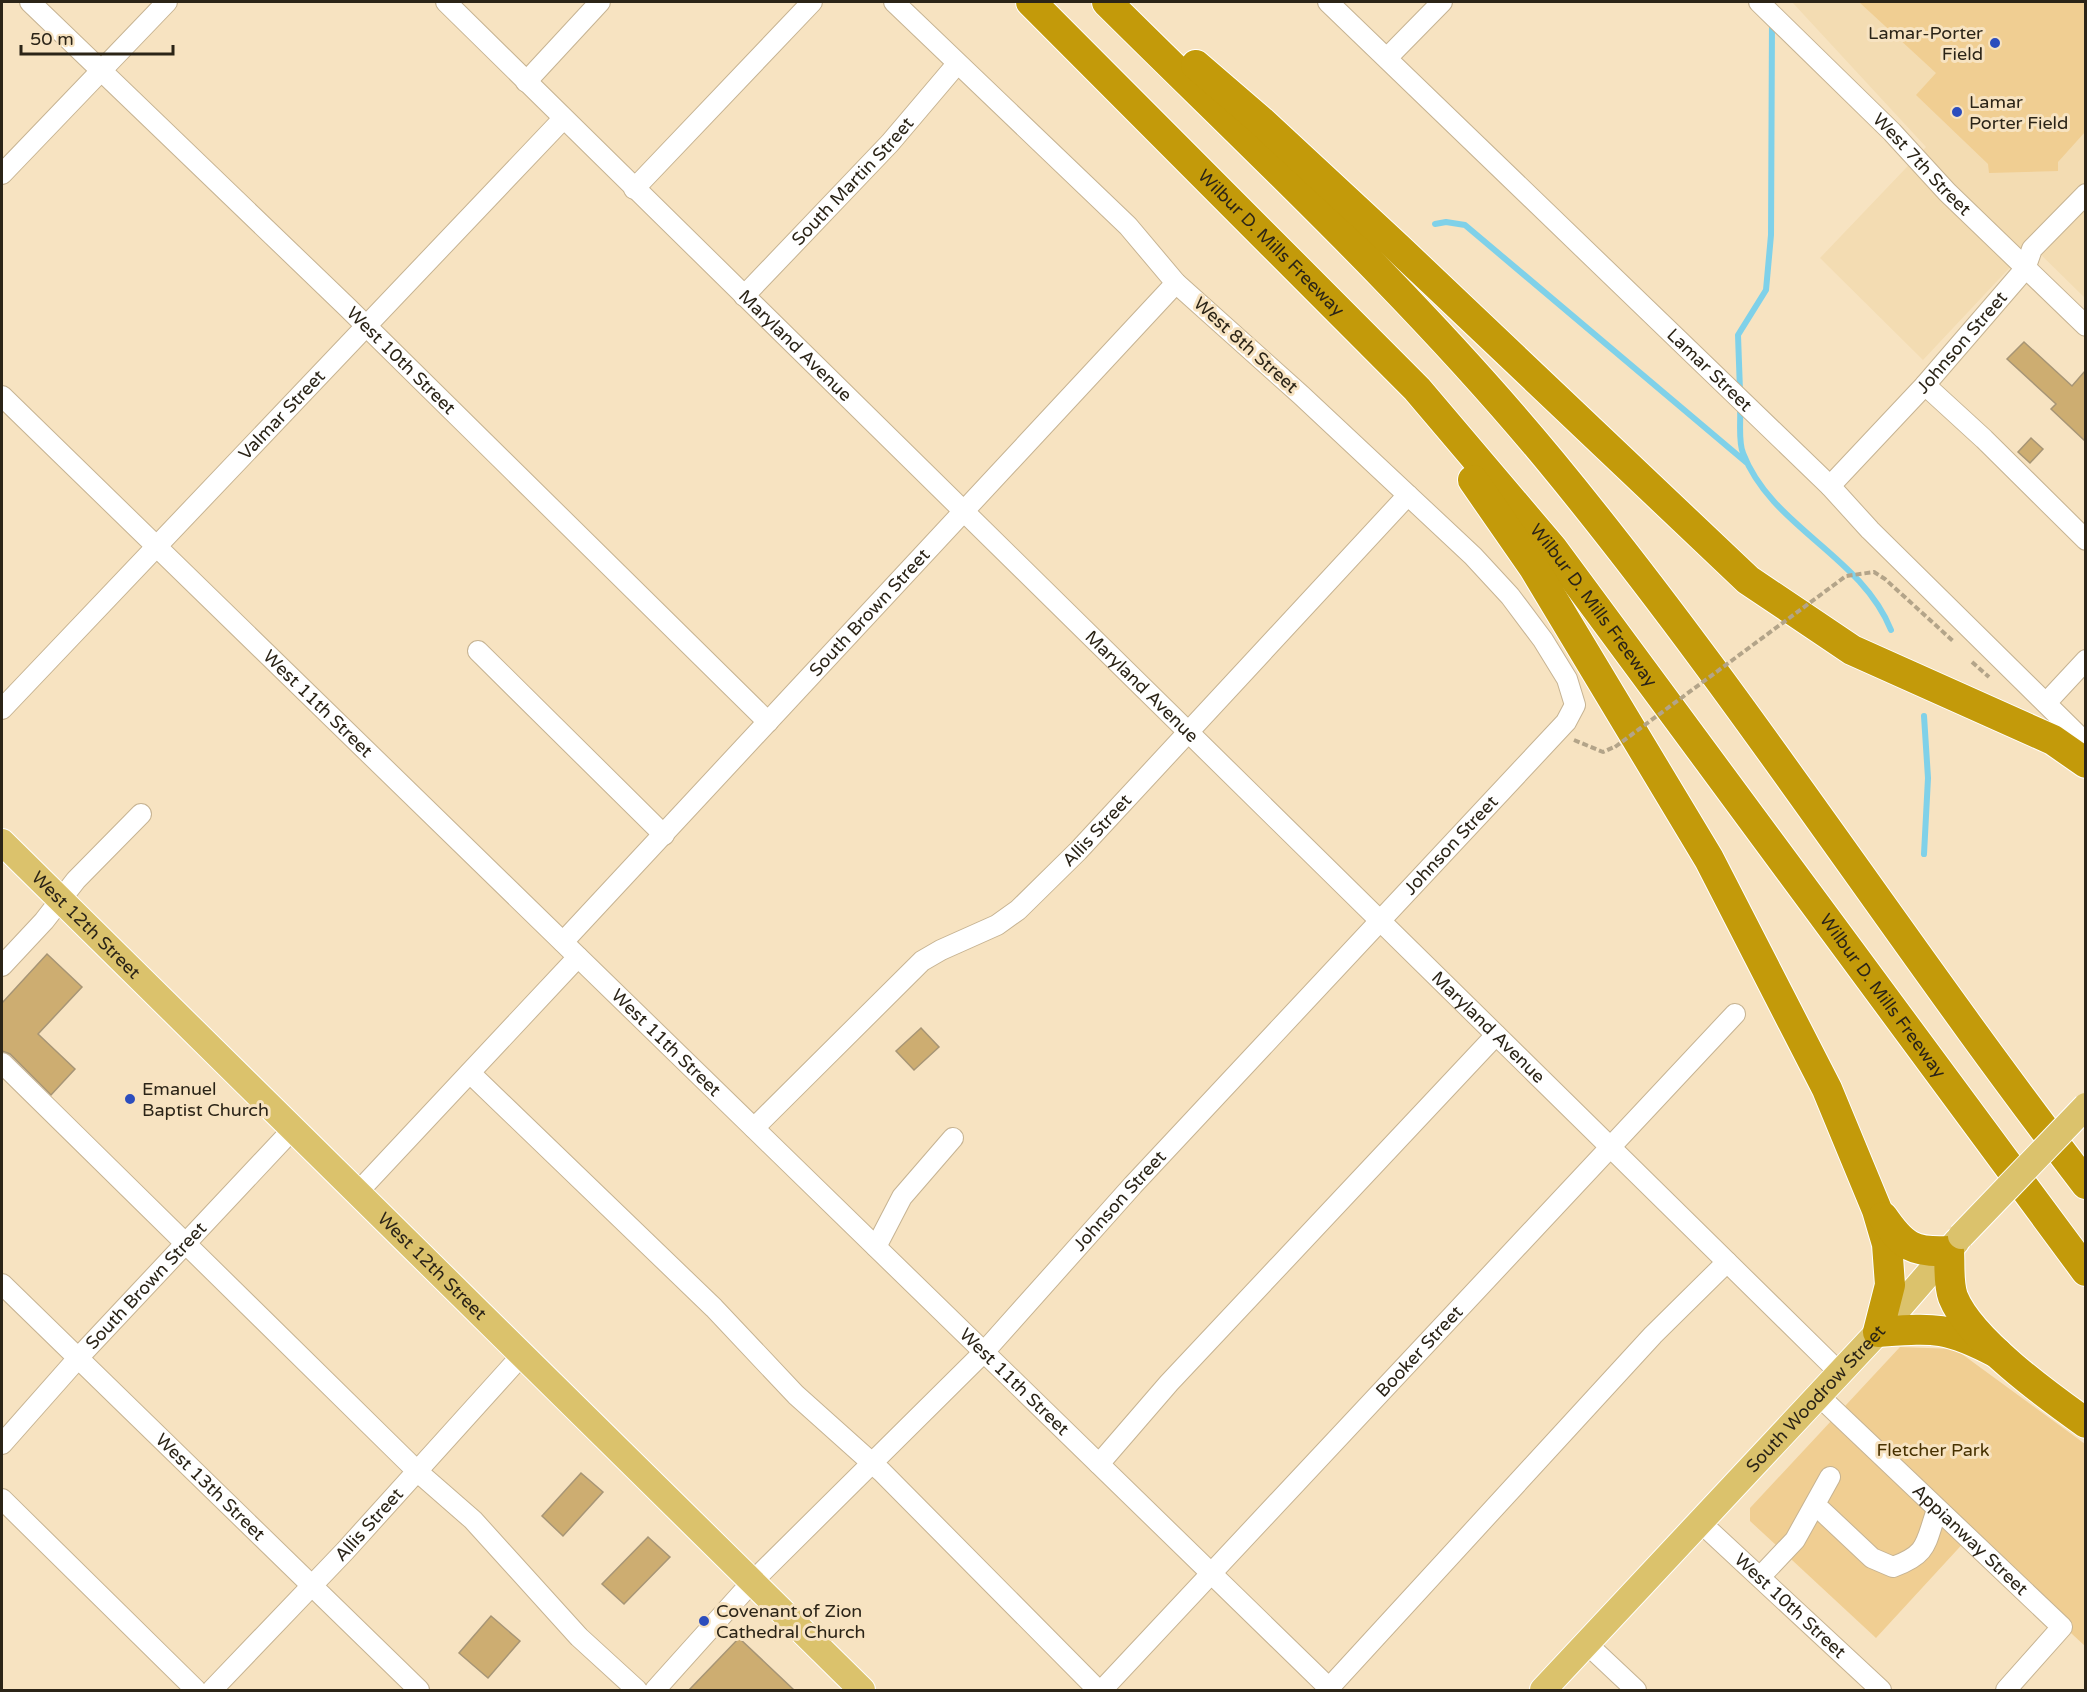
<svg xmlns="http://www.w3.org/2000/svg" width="2087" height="1692" font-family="'Varela Round',sans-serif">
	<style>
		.built { fill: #f3dcb2 }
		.green { fill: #f0ce92 }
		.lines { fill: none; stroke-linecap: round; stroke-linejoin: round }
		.stream { stroke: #7fd1e9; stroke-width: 6 }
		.building { fill: #cdad71; stroke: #a79575; stroke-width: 1.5 }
		.minor-casing { stroke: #c6b392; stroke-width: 22 }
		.major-casing { stroke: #fff; stroke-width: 28 }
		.highway-casing { stroke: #fff; stroke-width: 32 }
		.path { stroke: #b3a489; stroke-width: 4; stroke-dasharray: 6 3; stroke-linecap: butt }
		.minor { stroke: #fff; stroke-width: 20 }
		.major { stroke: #dbc26c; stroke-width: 26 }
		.highway { stroke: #c39a0a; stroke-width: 30 }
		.major-bridge-casing { stroke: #fff; stroke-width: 28; stroke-linecap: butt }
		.path-bridge { stroke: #b3a489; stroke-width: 4; stroke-dasharray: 6 3; stroke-linecap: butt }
		.major-bridge { stroke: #dbc26c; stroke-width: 26 }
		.poi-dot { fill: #2c4dbd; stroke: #f7e3c1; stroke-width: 2 }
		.labels { text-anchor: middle; stroke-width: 6; stroke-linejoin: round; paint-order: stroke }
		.poi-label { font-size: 18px; fill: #2b2417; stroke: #f7e3c1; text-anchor: start }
		.street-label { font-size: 18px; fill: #2b2417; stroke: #f7e3c1 }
		.park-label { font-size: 18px; fill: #473100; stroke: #f7e3c1 }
	</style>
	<rect width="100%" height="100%" fill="#f7e3c1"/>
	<path class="built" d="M1792 2H2085V298L2031 245 1923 360 1820 258 1926 147Z"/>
	<path class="green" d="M1859 2H2085V132L2058 162V171L1989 173 1988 164 1916 95 1936 73Z
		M1900 1347 1955 1349 2085 1444V1646L1968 1538 1876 1638 1750 1521V1508Z"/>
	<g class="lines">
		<path class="stream" d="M1435 224 1446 222 1465 225 1747 463
			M1740 391 1738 335 1766 290 1771 235 1772 20
			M1740 408C1741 421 1738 441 1743 453 1771 527 1861 555 1891 630
			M1924 716 1928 778 1924 854"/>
	</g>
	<path class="building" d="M2024 342 2072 386 2085 371V441L2051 409 2056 404 2007 359Z
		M2031 438 2043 449 2030 463 2018 452Z
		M47 954 82 987 38 1034 75 1069 51 1095 10 1054 2 1051V1003Z
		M921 1028 939 1047 914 1070 896 1051Z
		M581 1473 603 1492 563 1536 542 1516Z
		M648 1537 670 1557 624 1604 602 1584Z
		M491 1616 520 1641 488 1678 459 1653Z
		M739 1638 794 1690H689Z"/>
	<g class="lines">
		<defs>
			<g id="minor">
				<path id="s1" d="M30 2 347 307 768 722"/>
				<path id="s2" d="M446 2 1840 1373"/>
				<path id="s3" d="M1328 2 1830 486 1870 530 2086 743"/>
				<path id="s4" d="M1759 2 1892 132 1947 192 2086 326"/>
				<path d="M1388 57 1442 2"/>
				<path d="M526 82 600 2"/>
				<path d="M2 174 167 2"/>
				<path d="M634 189 812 2"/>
				<path id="s5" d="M744 296 890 143 957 64"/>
				<path d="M1925 385 1984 439 2086 540"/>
				<path id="s6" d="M2 396 1331 1690"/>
				<path id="s7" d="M1830 486 1925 385 2025 269 2032 249 2086 194"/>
				<path d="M478 651 664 835"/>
				<path d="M2046 703 2086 660"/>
				<path id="s8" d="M2 709 563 119"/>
				<path id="s9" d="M563 942 1176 283"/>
				<path d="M2 966 44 921 76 880 141 814"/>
				<path d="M2 1063 418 1472 473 1520 579 1637 637 1690"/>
				<path d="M470 1073 714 1308 796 1395 882 1472 1098 1690"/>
				<path id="s10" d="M754 1128 922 961 941 950 997 925 1018 910 1078 851 1408 495"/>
				<path d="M357 1193 578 957"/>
				<path d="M876 1247 902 1197 953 1138"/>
				<path id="s11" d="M2 1284 419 1690"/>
				<path id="s12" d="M1818 1395 2062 1627 2006 1690"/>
				<path id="s13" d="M2 1444 79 1357 293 1129"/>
				<path d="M1099 1464 1169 1383 1496 1035"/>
				<path d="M2 1499 196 1690"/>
				<path d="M1814 1507 1822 1511 1872 1558 1893 1567C1929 1554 1925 1543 1937 1510"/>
				<path id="s14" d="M1700 1522 1881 1690"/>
				<path d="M1760 1577 1795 1540 1830 1477"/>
				<path d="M1587 1644 1636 1690"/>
				<path d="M1329 1688 1653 1335 1727 1262"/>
				<path id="s15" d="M212 1690 345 1551 522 1355"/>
				<path id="s16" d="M655 1690 752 1582 984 1352 1133 1185 1566 722 1575 705 1567 679 1543 640 1510 596 1473 556 1301 395 1176 283 1128 226 894 2"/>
				<path id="s17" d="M1102 1690 1735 1014"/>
			</g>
			<g id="major">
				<path id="s18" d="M2 842 862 1690"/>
				<path id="s19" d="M1543 1690 1878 1332 1957 1241"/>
			</g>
			<g id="highway">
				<path id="s20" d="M1031 2 1417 389 1552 548 2086 1271"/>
				<path d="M1107 2C1258 152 1416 298 1552 463 1742 694 1903 947 2086 1184"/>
				<path d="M1196 65 1261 121 1399 249 1748 580 1852 650 2053 740 2086 763"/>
				<path d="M1473 480 1534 568 1709 859 1827 1089 1877 1210 1887 1244 1890 1285 1878 1332C1934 1328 1946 1326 1997 1353"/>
				<path d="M1883 1217C1903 1246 1913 1253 1949 1251 1950 1265 1948 1283 1953 1297 1970 1340 2048 1396 2086 1423"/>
			</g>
		</defs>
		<use href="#minor" class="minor-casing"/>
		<use href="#major" class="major-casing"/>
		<use href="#highway" class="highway-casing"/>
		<path class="path" d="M1972 662 1989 677
			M1574 740 1603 752 1614 747"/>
		<use href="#minor" class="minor"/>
		<use href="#major" class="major"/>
		<use href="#highway" class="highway"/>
		<defs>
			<path id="major-bridge" d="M1961 1236 2086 1106"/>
		</defs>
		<use href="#major-bridge" class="major-bridge-casing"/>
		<path class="path-bridge" d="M1615 747 1846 576 1874 572 1885 579 1953 641"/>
		<use href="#major-bridge" class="major-bridge"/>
	</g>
	<g class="poi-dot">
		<circle cx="1995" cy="43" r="6"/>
		<circle cx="1957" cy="112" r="6"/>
		<circle cx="130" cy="1099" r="6"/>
		<circle cx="704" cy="1621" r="6"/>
	</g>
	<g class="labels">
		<g class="poi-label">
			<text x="1983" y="39" text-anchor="end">Lamar-Porter<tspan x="1983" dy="21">Field</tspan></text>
			<text x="1969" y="108">Lamar<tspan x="1969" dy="21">Porter Field</tspan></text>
			<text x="142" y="1095">Emanuel<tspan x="142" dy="21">Baptist Church</tspan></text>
			<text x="716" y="1617">Covenant of Zion<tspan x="716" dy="21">Cathedral Church</tspan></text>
		</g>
		<g class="street-label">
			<text dy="6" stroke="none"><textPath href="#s4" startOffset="230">West 7th Street</textPath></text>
			<text dy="6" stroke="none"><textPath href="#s5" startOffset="158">South Martin Street</textPath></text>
			<text dy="6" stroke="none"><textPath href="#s20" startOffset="340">Wilbur D. Mills Freeway</textPath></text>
			<text dy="6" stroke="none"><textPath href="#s7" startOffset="195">Johnson Street</textPath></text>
			<text transform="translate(1246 345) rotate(42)" y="6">West 8th Street</text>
			<text dy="6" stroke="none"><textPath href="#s2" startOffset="490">Maryland Avenue</textPath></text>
			<text dy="6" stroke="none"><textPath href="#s1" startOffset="516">West 10th Street</textPath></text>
			<text dy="6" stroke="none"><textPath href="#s3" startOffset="530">Lamar Street</textPath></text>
			<text dy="6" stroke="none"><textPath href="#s8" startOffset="406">Valmar Street</textPath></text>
			<text dy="6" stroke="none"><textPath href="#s20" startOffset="826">Wilbur D. Mills Freeway</textPath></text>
			<text dy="6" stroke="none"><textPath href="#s9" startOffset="450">South Brown Street</textPath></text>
			<text dy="6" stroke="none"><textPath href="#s2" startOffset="976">Maryland Avenue</textPath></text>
			<text dy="6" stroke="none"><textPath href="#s6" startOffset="441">West 11th Street</textPath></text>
			<text dy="6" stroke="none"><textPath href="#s10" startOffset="458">Allis Street</textPath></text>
			<text dy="6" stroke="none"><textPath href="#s16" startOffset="1161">Johnson Street</textPath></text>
			<text dy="6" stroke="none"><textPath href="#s18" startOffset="118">West 12th Street</textPath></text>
			<text dy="6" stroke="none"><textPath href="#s20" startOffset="1312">Wilbur D. Mills Freeway</textPath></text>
			<text dy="6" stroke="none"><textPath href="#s2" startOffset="1462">Maryland Avenue</textPath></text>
			<text dy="6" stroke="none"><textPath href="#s6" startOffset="927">West 11th Street</textPath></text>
			<text dy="6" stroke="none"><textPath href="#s16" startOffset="675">Johnson Street</textPath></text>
			<text dy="6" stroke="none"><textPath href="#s18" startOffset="604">West 12th Street</textPath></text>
			<text dy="6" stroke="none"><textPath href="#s13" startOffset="214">South Brown Street</textPath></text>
			<text dy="6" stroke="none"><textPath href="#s17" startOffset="464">Booker Street</textPath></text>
			<text dy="6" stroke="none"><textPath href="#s6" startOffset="1413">West 11th Street</textPath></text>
			<text dy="6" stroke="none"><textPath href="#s19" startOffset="399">South Woodrow Street</textPath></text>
			<text dy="6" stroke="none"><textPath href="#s11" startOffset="291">West 13th Street</textPath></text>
			<text dy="6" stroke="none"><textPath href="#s15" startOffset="228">Allis Street</textPath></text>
			<text dy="6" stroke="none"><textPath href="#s12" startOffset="210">Appianway Street</textPath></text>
			<text dy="6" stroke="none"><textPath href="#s14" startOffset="123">West 10th Street</textPath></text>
		</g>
		<g class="park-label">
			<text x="1933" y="1456">Fletcher Park</text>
		</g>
	</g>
	<rect width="2087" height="1692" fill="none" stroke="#2b2417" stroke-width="6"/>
	<path d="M21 45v9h152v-9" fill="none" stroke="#2b2417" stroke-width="3"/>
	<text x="30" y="45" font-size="18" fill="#2b2417" stroke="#f7e3c1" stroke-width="4.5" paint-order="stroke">50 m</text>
</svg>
